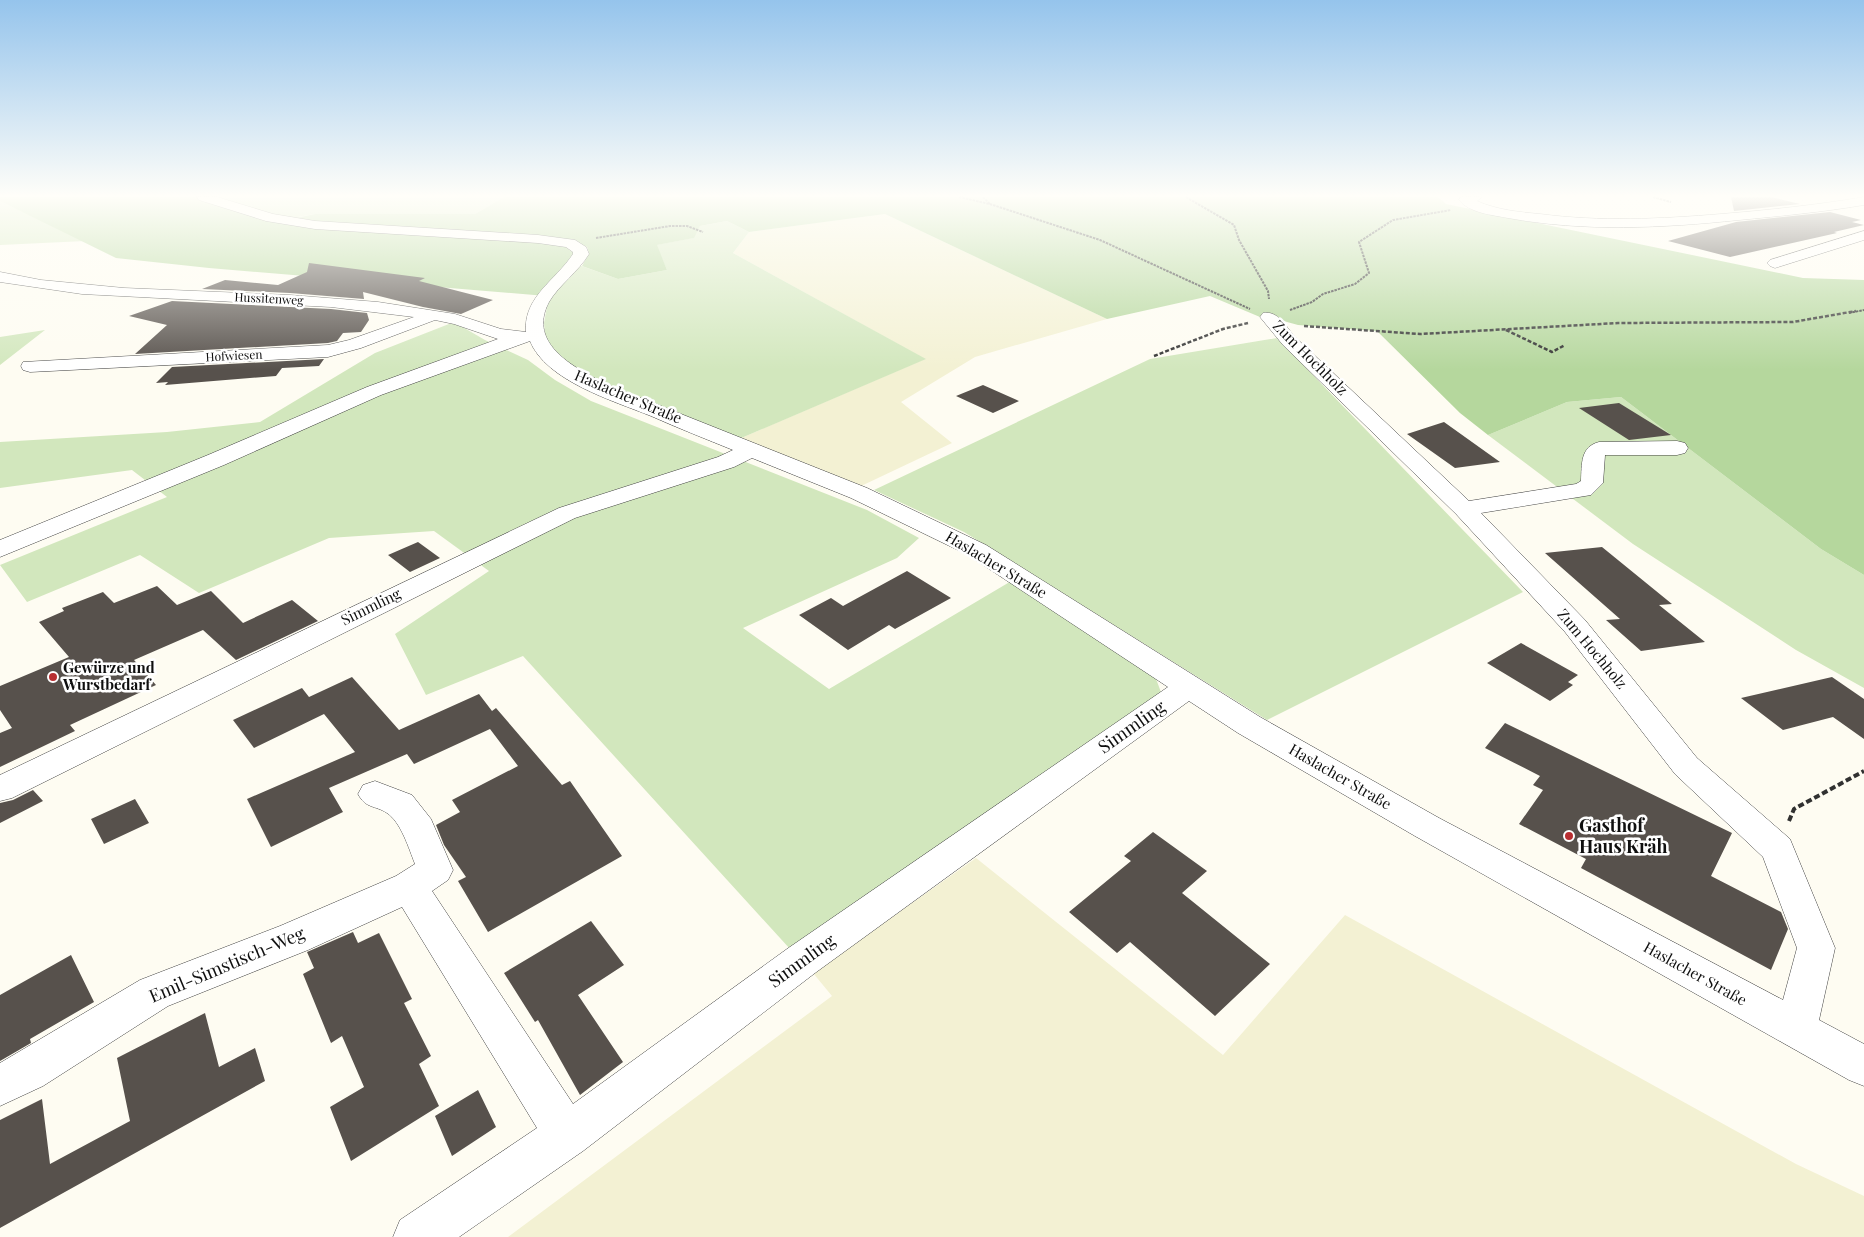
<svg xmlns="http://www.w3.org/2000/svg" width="1864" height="1237" font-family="'Playfair Display',serif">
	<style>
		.farmland { fill: #f3f1d3 }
		.green { fill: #d2e7bd }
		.forest { fill: #b5d79d }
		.building { fill: #57514c }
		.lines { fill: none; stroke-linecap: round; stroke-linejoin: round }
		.minor-casing { stroke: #424242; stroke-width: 1 }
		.path-far2 { stroke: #313131; stroke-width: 2; stroke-dasharray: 2.5 1; stroke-linecap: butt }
		.path-far1 { stroke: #313131; stroke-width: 2.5; stroke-dasharray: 4 2; stroke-linecap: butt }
		.path { stroke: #313131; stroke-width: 4; stroke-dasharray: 6 3; stroke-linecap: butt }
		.minor { fill: #fff; fill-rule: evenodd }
		.poi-dot { fill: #b82e31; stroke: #fff; stroke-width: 2 }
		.labels { text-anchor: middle; stroke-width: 5; stroke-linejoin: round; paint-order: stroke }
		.far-street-label { font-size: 12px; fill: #0f0f0f; stroke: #fff }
		.street-label { font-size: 15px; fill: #0f0f0f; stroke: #fff }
		.poi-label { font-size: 15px; font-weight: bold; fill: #0f0f0f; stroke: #fff; text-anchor: start }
		.near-street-label { font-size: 18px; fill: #0f0f0f; stroke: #fff }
		.near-poi-label { font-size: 18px; font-weight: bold; fill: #0f0f0f; stroke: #fff; text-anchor: start }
	</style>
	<rect width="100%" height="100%" fill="#fefcf2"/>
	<path class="farmland" d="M885 214 1107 319 975 357 901 402 952 443 859 487 739 439 925 359 733 253 749 232Z
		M976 858 1223 1055 1345 915 1796 1164 1864 1196V1237H508L832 996 813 973Z"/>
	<path class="green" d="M214 197H504L475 214H315L287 219 230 204Z
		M0 201 85 241 0 245Z
		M727 221 749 232 733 253 926 359 739 439 575 371 551 348 545 336 544 323 548 301 576 264 618 279 667 270 656 245 693 238 700 226Z
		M454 322 485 340 528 360 555 380 591 401 867 510 919 538 897 558 743 628 829 689 1013 580 1155 676 1162 695 801 961 523 656 426 695 395 634 489 571 434 531 329 538 199 593 140 555 27 602 0 565 167 497 132 470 0 488V442L167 432 260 422 375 353Z
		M45 330 0 365V337Z
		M1277 338 1523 592 1267 720 964 532 874 490 1150 359Z
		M1621 397 1821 549 1864 575V688L1796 650 1633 544 1488 435 1567 402Z"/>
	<path class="forest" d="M0 197H204L236 210 277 222 566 244 578 251 546 296 209 268 116 258 0 201Z
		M504 197H1438L1446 204 1803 278 1864 280V575L1821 549 1621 397 1567 402 1488 435 1460 413 1377 331 1298 325 1269 317H1260L1210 296 1107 319 885 214 749 232 727 221 700 226 694 238 657 245 667 270 618 279 582 266 589 253 587 247 571 240 286 220 315 214H475Z"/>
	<path class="building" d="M1731 197H1771L1800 204 1734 211Z
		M1830 212 1861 220 1852 222 1864 225 1834 232 1837 233 1730 257 1668 241 1736 222Z
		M309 263 425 278 419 281 493 300 461 314 423 307 363 292 364 299 290 293 202 289 225 280 278 285 307 272Z
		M172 301 331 309 367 313 369 320 361 332 343 333 337 341 328 343 135 354 167 325 129 316Z
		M324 359 319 366 282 368 276 376 165 385 168 382 156 383 172 367Z
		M983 385 1019 401 993 413 956 396Z
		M1619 403 1671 435 1629 440 1579 408Z
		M1444 422 1500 462 1455 468 1407 434Z
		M418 542 440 558 410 572 388 555Z
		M1602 547 1672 604 1659 605 1705 642 1641 651 1606 620 1620 619 1545 553Z
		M907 571 951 598 895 629 889 625 848 650 799 615 831 598 843 606Z
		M157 586 177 605 211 591 243 623 292 600 318 621 236 660 203 630 134 660 156 685 70 725 75 731 0 767V733L12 728 0 710V686L69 657 39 622 64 611 62 608 103 592 114 603Z
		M1521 643 1578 675 1568 682 1573 685 1550 701 1487 663Z
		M352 677 399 730 479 694 492 711 496 708 562 785 570 781 622 856 488 932 458 881 466 877 444 845 436 825 460 812 452 800 518 766 490 729 414 764 407 754 329 788 343 812 271 847 247 799 355 752 324 714 254 748 233 720 302 688 309 697Z
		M1832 677 1864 699V739L1833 717 1783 730 1741 698Z
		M1505 723 1732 833 1711 876 1781 912 1788 929 1771 970 1581 868 1586 859 1519 824 1543 790 1533 785 1540 776 1485 748Z
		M33 790 43 801 0 823V803L13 800Z
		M135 799 149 823 104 844 91 819Z
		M1153 832 1207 871 1182 893 1270 964 1215 1016 1130 942 1117 953 1069 912 1131 861 1124 856Z
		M591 921 624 965 578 995 623 1062 580 1095 538 1020 535 1022 504 973Z
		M353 932 358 943 379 933 412 999 404 1003 431 1056 419 1064 439 1106 351 1161 330 1107 364 1087 342 1036 331 1043 303 974 314 968 307 952Z
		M71 955 94 1002 30 1039 31 1043 0 1061V995Z
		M205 1013 219 1067 255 1048 265 1081 0 1228V1120L42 1099 50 1164 130 1121 117 1058Z
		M478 1090 496 1127 452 1156 435 1116Z"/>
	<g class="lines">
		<defs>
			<path id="minor" d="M197 197H217L273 214 315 221 538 235 575 240 586 247 589 254C578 272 559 285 549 302 526 345 577 369 608 385L867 488 986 545 1260 717 1439 818 1783 1000 1797 948 1763 857 1675 774 1565 632 1456 514 1283 345 1260 317 1263 313C1278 310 1286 327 1295 337L1469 501 1576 484 1581 481C1582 464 1580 447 1599 442L1677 441 1685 443 1688 448 1685 453 1677 455H1605L1603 483 1591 495 1481 513 1585 620 1697 758 1790 839 1835 948 1819 1020 1864 1044V1086L1849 1080 1415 836 1238 733 1189 701 815 973 583 1151 459 1237H393L400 1220 537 1128 402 907 308 950 168 1006 43 1086 0 1106V1063L140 980 280 926 396 876 415 864C409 849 401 822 387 813 375 805 366 809 358 794L363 785 375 781 412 795 431 819 453 870 448 880 432 891 573 1104 787 949 1168 687 968 555 851 498 752 458 734 467 575 518 12 798 0 801V775L559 508 718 457 733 450C706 439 678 428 651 416 614 401 546 381 530 341L381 395 224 465 0 557V540L208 455 367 387 498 339 454 324 435 320 361 348 328 357 30 372 23 370 21 366 23 362 328 345 349 340 414 317 331 307 82 294 0 282V272L41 280 124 288 290 295 378 302 455 314 501 329 526 332C523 297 556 280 573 254V252L566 247 538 243 315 229 266 221 199 200Z
				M1461 197H1482L1477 201C1497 210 1519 212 1540 214 1600 222 1661 219 1721 214 1769 210 1817 205 1864 197V205C1823 212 1781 216 1739 220 1662 228 1585 232 1508 218 1493 215 1469 213 1459 200Z
				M1864 231V240L1775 268 1770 266 1767 263 1770 260Z"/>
		</defs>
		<use href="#minor" class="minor-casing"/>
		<path class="path-far2" d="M959 197 990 204 1100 240 1250 309
			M983 197 990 204
			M1186 197 1234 225 1239 240 1268 291 1269 299
			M1653 197 1671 202
			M596 238 670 226H687L703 232
			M1290 310 1312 302 1323 294 1355 284 1369 273 1359 242 1393 220 1451 210
			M1849 313 1864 310"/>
		<path class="path-far1" d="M1304 326 1420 334 1618 323 1793 322 1856 311
			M1506 330 1552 352 1565 345
			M1154 356 1223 329 1248 323"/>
		<path class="path" d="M1789 821 1794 809 1864 771"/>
		<use href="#minor" class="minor"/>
	</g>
	<linearGradient id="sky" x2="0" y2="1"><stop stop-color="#95c4ec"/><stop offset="0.53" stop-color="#fffef9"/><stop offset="1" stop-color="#fffef9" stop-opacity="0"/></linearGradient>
	<rect width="1864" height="370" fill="url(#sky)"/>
	<g class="poi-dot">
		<circle cx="53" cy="677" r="5"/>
		<circle cx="1569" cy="836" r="5"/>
	</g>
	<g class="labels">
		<g class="far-street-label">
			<text transform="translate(269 299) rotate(3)" y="4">Hussitenweg</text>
			<text transform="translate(234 356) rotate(-3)" y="4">Hofwiesen</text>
		</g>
		<g class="street-label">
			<text transform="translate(1310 358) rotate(45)" y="5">Zum Hochholz</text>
			<text transform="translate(628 397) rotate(23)" y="5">Haslacher Straße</text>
			<text transform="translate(996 565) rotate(31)" y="5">Haslacher Straße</text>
			<text transform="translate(371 607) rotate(-26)" y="5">Simmling</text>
			<text transform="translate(1592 649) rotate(50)" y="5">Zum Hochholz</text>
			<text transform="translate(1340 777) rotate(30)" y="5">Haslacher Straße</text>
			<text transform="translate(1695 974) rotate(29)" y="5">Haslacher Straße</text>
		</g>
		<g class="poi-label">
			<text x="63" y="673">Gewürze und<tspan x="63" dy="17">Wurstbedarf</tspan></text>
		</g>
		<g class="near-street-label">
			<text transform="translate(1132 727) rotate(-35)" y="6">Simmling</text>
			<text transform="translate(802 961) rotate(-36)" y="6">Simmling</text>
			<text transform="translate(227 965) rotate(-23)" y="6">Emil-Simstisch-Weg</text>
		</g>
		<g class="near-poi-label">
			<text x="1579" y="832">Gasthof<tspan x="1579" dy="21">Haus Kräh</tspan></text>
		</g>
	</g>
</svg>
